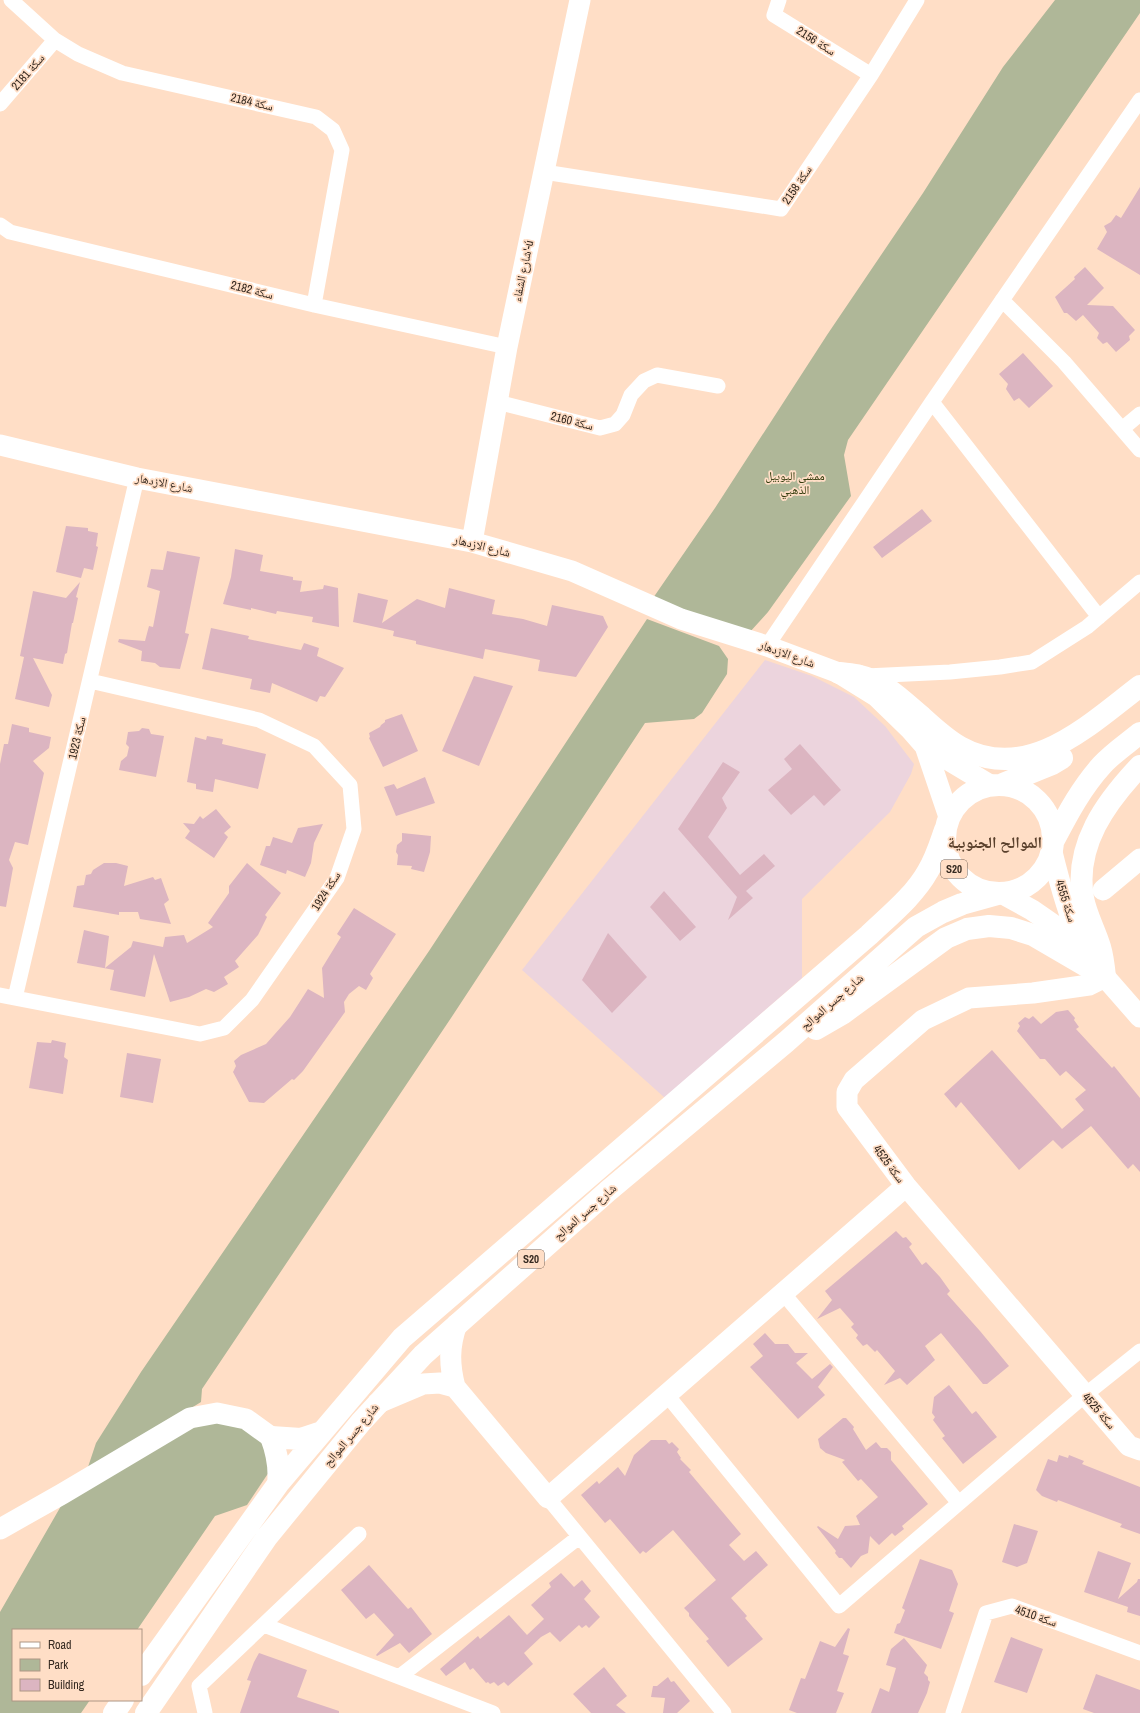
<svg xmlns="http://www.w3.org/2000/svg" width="1140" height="1713" font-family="'Archivo Narrow','Noto Naskh Arabic',sans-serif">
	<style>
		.commercial { fill: #ecd4dd }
		.green { fill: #afb798 }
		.building { fill: #dcb5c1 }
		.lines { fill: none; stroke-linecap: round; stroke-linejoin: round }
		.street { stroke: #fff; stroke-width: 15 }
		.secondary { stroke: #fff; stroke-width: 21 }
		.primary { stroke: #fff; stroke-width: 22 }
		.labels { text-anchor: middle; stroke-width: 3.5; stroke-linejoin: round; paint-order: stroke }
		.shield { fill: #ffdec6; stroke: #725f52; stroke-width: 1 }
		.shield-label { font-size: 11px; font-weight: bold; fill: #352920 }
		.street-label { font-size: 12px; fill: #352920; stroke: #ffdec6 }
		.park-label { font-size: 12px; fill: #343c0d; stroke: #ffdec6 }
		.district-label { font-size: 16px; font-weight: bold; fill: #5a402c; stroke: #ffdec6 }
	</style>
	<rect width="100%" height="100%" fill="#ffdec6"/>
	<path class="commercial" d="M765 660 812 676 854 697 885 726 914 764 911 774 890 812 802 899V978L665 1098 522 970Z"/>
	<path class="green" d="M1055 0H1140V13L848 440 844 455 851 496 768 612 749 633 651 601 715 508 827 335 923 193 1003 67Z
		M647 619 719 646 728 659 727 674 702 713 694 719 645 723 451 1018 202 1389 201 1402 86 1473 96 1443 141 1372 429 951Z
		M214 1418 242 1423 267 1446 273 1466 247 1505 215 1516 137 1630H13V1700H90L81 1713H0V1612L61 1506 175 1436Z"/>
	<path class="building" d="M1140 187V275L1097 249 1107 232 1104 226 1111 222 1116 215 1121 218Z
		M1085 267 1104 288 1087 305 1113 306 1135 330 1129 336 1130 340 1116 352 1107 342 1103 344 1097 338 1099 333 1083 315 1076 321 1067 313H1064L1055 297 1075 279 1074 277Z
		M1023 353 1053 386 1029 408 1019 398 1014 401 1006 389 1008 384 999 374Z
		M922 509 932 521 882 558 873 547Z
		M66 526 88 528V531L98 533 96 546 98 547 93 570 84 568 81 578 56 572Z
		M235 549 263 555 260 571 293 577V580L302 581 300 592 323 589 324 585 338 588 339 627 312 622 313 617 277 611 276 614 251 608V610L223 604 231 577Z
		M167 551 200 557 185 633 189 634 180 669 160 667 155 663 141 661 142 651 118 642 119 639 145 641 149 626 153 627 160 591 147 587 151 569 163 570Z
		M80 582 76 597 78 598 73 623H72L67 653 65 654 63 664 33 658 52 695 49 707 15 699 24 657 20 656 33 591 66 598Z
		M449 588 495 600 492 614 523 619 547 626 552 605 603 616 608 627 576 677 538 671 540 660 485 649 483 659 416 644V641L393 636 394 631 353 622 358 593 388 600 382 623 417 599 445 608Z
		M211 628 249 636 248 639 301 650 304 643 319 648 317 656 344 668 325 697 320 696 317 702 272 683 270 693 250 689 252 679 202 669Z
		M474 676 513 686 479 766 442 751Z
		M402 714 418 751 383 767 369 738 370 737 369 733 380 727 381 725 385 722V720Z
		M12 724 29 728V732L51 737 49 748 33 761 44 773 28 845 15 842 9 860 13 868 6 907 0 906V764L4 744H8Z
		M142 728 149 729 151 734 164 736 156 777 119 770 121 761 127 756 129 747 126 744 128 732 139 731Z
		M207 736 223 739 222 744 266 754 258 789 215 779 213 792 196 789V784L187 782 195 737 206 740Z
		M800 744 841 790 824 806 814 795 791 815 768 790 792 769 784 759Z
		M723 762 740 772 722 798 727 808 708 837 740 875 764 854 775 866 746 891 753 898 728 920 737 897 678 829Z
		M425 777 435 803 396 816 384 787 394 784 397 789Z
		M216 809 231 827 224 833 228 837 214 858 185 838 190 831 183 823 194 824 200 816 203 819Z
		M323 824 314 843 311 863 305 877 287 870 286 874 260 865 266 846H270L273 837 292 843 298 828Z
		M402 833 431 836 430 852 424 872 411 869 412 866 397 865 398 855 396 852 397 845 402 841Z
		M104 863H116L128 866 124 886 153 877 155 880 161 878 169 900 164 904 171 924 140 919 138 912H119V915L73 907 77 886 84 885 86 875 91 874 93 870Z
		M247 863 281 893 265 915 267 917 258 935 235 961 239 967 224 977 228 984 214 992 206 989 189 997 170 1002 154 954 145 997 110 990 114 970 77 963 84 930 109 936 105 968 131 947 133 941 163 947 165 937 184 935 187 943 213 927 208 923 229 893V886Z
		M664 891 696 927 680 941 650 907Z
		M354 908 396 934 370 974 373 978 366 990 359 986 349 994 344 1002 345 1012 303 1071 294 1080 292 1079 264 1103 249 1102 233 1072 236 1066 234 1061 241 1055 266 1044 290 1017 308 989 324 998 322 968 341 937 337 934Z
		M608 933 647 977 612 1013 582 980Z
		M1068 1010 1075 1018 1074 1020 1079 1027 1076 1029 1112 1068 1114 1066 1140 1098V1172L1133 1164 1128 1169 1091 1126 1062 1149 1053 1140 1019 1170 961 1102 956 1108 944 1094 992 1050 1062 1129 1084 1110 1075 1099 1086 1090 1066 1071 1060 1076 1045 1059H1040L1017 1031 1020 1026 1018 1023 1025 1017 1029 1019 1033 1016 1041 1024 1056 1012Z
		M52 1040 66 1043 64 1057 68 1060 63 1094 29 1088 37 1042 51 1043Z
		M127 1053 161 1059 153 1103 120 1097Z
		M896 1231 903 1238 906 1237 912 1244 909 1247 922 1265 926 1262 940 1277 950 1291 947 1294 980 1331 1009 1366 987 1384H983L941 1333 925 1346 935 1360 907 1385 900 1378 884 1385 895 1371 877 1350 875 1352 867 1344 863 1346 856 1338 858 1335 851 1327 854 1324 840 1308 817 1319 832 1300 825 1291Z
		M765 1333 775 1344H788L795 1353H808L796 1363 812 1379 830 1364 833 1367 818 1387 825 1395 798 1419 750 1367 763 1356 753 1344Z
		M949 1385 972 1414 976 1411 997 1437 963 1464 942 1438 945 1436 933 1420 935 1417 932 1413 934 1397Z
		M843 1418H846L854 1427 853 1429 866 1450 876 1442 881 1448H887L891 1452V1460L928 1504 902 1526 904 1529 895 1536 892 1533 879 1545 870 1536 868 1553 861 1556 851 1568 842 1558H839L835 1553 836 1551 817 1527 818 1526 838 1539 845 1526 860 1525 856 1516 878 1497 861 1479 858 1481 842 1462 845 1460 826 1453 820 1448 818 1439Z
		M651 1440H666L669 1444 672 1442 679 1449 677 1452 681 1458 680 1459 691 1470 689 1472 741 1534 729 1545 744 1561 756 1551 768 1565 731 1598 747 1616 745 1618 763 1639 728 1667 706 1641 709 1639 689 1616V1613L684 1608 716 1580 673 1530 646 1553 643 1551 640 1554 610 1519 605 1523 581 1495 597 1481 599 1484 618 1467 625 1476 634 1455Z
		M1059 1455 1068 1458 1069 1455 1084 1461 1082 1464 1140 1487V1534L1120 1527 1122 1524 1058 1500 1057 1502 1042 1496 1036 1490 1048 1459 1057 1462Z
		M1014 1524 1038 1531 1027 1563 1017 1567 1002 1562Z
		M1098 1551 1131 1563 1118 1599 1137 1582 1138 1579H1140V1616L1127 1612 1128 1607 1084 1592Z
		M920 1559 952 1570 958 1584 949 1611 954 1613 941 1649 894 1633 897 1624 900 1623 905 1610 902 1608Z
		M369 1565 408 1609 411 1607 432 1634 409 1653 400 1643 377 1656 376 1655 394 1635 374 1613 366 1619 341 1590Z
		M561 1573 574 1587 582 1580 591 1591 584 1599 600 1617 589 1628 586 1625 582 1628 579 1625 560 1642 550 1632 541 1637 524 1653 533 1664 508 1686 504 1682 498 1686 494 1682 490 1684 488 1682 486 1683 473 1668 470 1670 465 1662 446 1676 440 1669 478 1636 480 1639 509 1615 527 1635 544 1619 531 1605 551 1587 549 1583Z
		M848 1628 850 1629 843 1654 849 1656 837 1691 844 1693 836 1713H797L789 1710 801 1678 805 1679 820 1641 835 1647Z
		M1011 1637 1043 1649 1027 1693 994 1682Z
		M904 1638 927 1665 924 1673 928 1677V1680L930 1682 927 1693 918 1713H871L880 1688 889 1692 896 1668 886 1665 891 1649Z
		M259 1653 307 1670 297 1697 339 1711V1713H240L251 1681 247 1680 254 1662Z
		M604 1667 627 1696 616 1705 626 1713H591L573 1694Z
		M1096 1674 1140 1690V1713H1094L1083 1709Z
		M668 1677 671 1682 674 1681 690 1701 677 1713H663L665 1698 651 1697 653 1686H657Z"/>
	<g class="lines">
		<path class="street" d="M11 0 55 40 78 54 122 73 316 117 333 130 342 150 314 305
			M779 0 774 15 871 75
			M0 104 55 40
			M544 172 781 209 871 75 917 0
			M0 225 10 232 314 305 507 347
			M1002 300 1064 362 1140 450
			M497 402 600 428 615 424 623 415 631 395 644 381 657 375 718 386
			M932 402 1099 617
			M1122 429 1140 414
			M767 646 932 402 1140 100
			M866 676 950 672 1000 667 1032 662 1087 627 1140 582
			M0 995 200 1034 224 1028 252 1000 337 878 354 829 350 785 314 746 259 720 90 681
			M15 998 137 478
			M783 1293 959 1503
			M667 1395 839 1606 1085 1395 1140 1351
			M548 1498 724 1713
			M264 1625 493 1713
			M399 1677 579 1537
			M205 1713 199 1686 359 1534
			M953 1713 986 1613 1012 1606 1140 1653"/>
		<path class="secondary" d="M0 445 137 478 472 542 572 571 681 619 767 646 839 673 876 696 911 730 925 746 990 785
			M472 542 507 347 580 0
			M925 746 949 817
			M1052 852C1060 885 1069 916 1082 947
			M1103 890 1140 859
			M1003 894 1032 910 1058 928 1083 949 1105 977 1140 1017
			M1105 977 1089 985 1033 993 969 998 923 1020 854 1080 847 1092V1107L906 1186 1129 1446 1140 1450
			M457 1324C449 1346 449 1364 455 1387L548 1498 906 1186
			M378 1403 423 1384 440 1383 455 1387
			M0 1529 62 1494 190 1418 217 1413 246 1419 271 1437"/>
		<path class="primary" d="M839 673C846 674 853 674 860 676 884 681 904 702 922 717 934 728 946 739 960 747 1028 785 1090 724 1140 686
			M1003 784 1052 764 1062 758
			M945 839a54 54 0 1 1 108 0a54 54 0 1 1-108 0Z
			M1054 840C1068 813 1082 787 1102 765 1113 753 1128 743 1140 733
			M1105 977C1104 967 1103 957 1100 947 1095 930 1086 915 1083 898 1074 845 1106 802 1140 766
			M816 1029 842 1014 946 938 967 929 989 926 1011 928 1033 935 1105 977
			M278 1484C280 1467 277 1453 271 1437L301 1439 322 1432
			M141 1675 278 1484 402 1338 869 935C890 915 914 896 928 871 936 858 940 844 945 830
			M114 1713 123 1700
			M146 1713 267 1537 361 1422 423 1355 608 1191 786 1042 916 927 943 912 962 904 998 894"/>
	</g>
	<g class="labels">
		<g class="shield">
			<rect x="941" y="860" width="26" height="18" rx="3"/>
			<rect x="518" y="1250" width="26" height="18" rx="3"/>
		</g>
		<g class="shield-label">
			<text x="954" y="873">S20</text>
			<text x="531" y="1263">S20</text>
		</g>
		<g class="street-label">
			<text transform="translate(816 41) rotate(32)" y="4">سكة 2156</text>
			<text transform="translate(28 72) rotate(-49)" y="4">سكة 2181</text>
			<text transform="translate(252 102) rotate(13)" y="4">سكة 2184</text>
			<text transform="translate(797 185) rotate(-56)" y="4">سكة 2158</text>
			<text transform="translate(523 271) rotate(-78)" y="4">شارع الشفاء'-ú</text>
			<text transform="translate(252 290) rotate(14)" y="4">سكة 2182</text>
			<text transform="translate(572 421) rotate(14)" y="4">سكة 2160</text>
			<text transform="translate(164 483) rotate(11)" y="4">شارع الازدهار</text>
			<text transform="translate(482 546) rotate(14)" y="4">شارع الازدهار</text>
			<text transform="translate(787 654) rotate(20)" y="4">شارع الازدهار</text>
			<text transform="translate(77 738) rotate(-77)" y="4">سكة 1923</text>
			<text transform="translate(326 891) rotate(-58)" y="4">سكة 1924</text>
			<text transform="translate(1066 901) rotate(72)" y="4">سكة 4555</text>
			<text transform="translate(832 1002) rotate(-41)" y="4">شارع جسر الموالح</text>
			<text transform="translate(889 1164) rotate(53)" y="4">سكة 4525</text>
			<text transform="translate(585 1212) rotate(-41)" y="4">شارع جسر الموالح</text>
			<text transform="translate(1099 1411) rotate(49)" y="4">سكة 4525</text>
			<text transform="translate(351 1435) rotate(-50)" y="4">شارع جسر الموالح</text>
			<text transform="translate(1036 1616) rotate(19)" y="4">سكة 4510</text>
		</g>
		<g class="park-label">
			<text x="795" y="480">ممشى اليوبيل<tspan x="795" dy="14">الذهبي</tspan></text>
		</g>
		<g class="district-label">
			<text x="995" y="848">الموالح الجنوبية</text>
		</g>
	</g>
	<rect x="12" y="1629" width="130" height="72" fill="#ffdec6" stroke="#ae9684"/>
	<rect x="20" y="1642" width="20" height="6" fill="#ffffff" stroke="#ae9684"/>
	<text x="48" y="1649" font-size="12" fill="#352920">Road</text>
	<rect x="20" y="1659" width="20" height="12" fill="#afb798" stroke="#ae9684"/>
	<text x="48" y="1669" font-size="12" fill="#352920">Park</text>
	<rect x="20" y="1679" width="20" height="12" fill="#dcb5c1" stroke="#ae9684"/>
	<text x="48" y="1689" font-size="12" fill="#352920">Building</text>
</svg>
